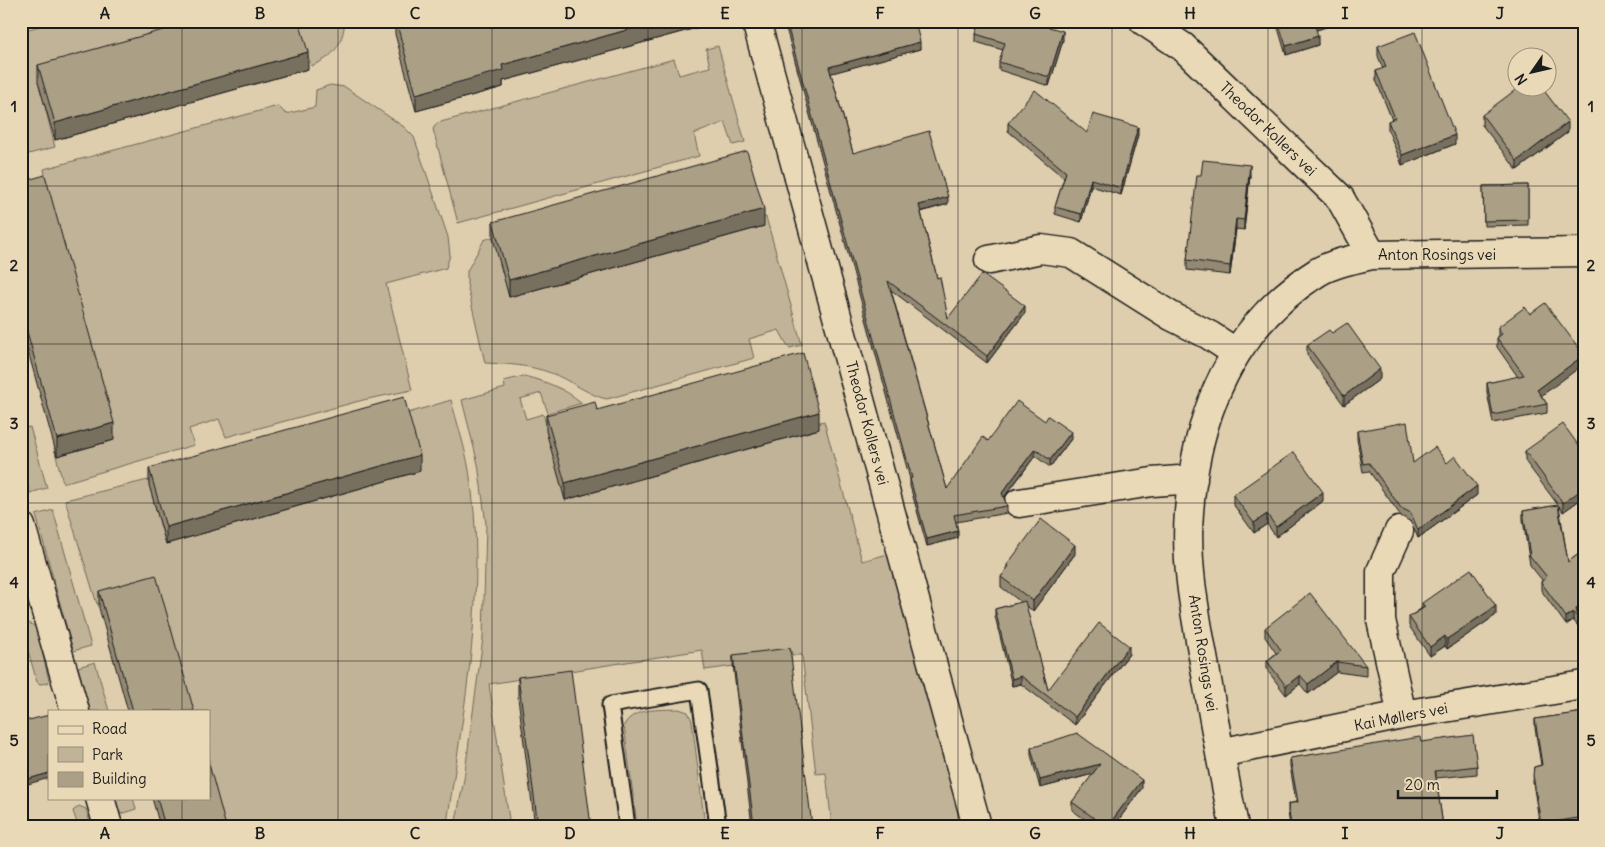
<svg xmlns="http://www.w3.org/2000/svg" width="1605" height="847" font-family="Delius,sans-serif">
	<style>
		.green { fill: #c1b397; stroke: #6e685a }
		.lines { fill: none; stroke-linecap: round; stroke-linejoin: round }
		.lane-casing { stroke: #1c1c1c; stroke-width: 19 }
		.street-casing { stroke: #1c1c1c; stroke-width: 31 }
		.lane { stroke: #ead9b6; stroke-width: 15 }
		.street { stroke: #ead9b6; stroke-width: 28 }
		.wall { fill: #938973; stroke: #1c1c1c }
		.shaded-wall { fill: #786f5e; stroke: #1c1c1c }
		.building { fill: #ab9f86; stroke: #1c1c1c }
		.grid { fill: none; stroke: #1c1c1c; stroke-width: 1; stroke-opacity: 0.55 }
		.labels { text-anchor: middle; stroke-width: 4; stroke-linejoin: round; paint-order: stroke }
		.street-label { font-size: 15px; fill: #1c1c1c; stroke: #ead9b6 }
		.neatline { fill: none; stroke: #1c1c1c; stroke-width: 2 }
		.grid-label { font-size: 16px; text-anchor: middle; font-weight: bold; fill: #1c1c1c }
	</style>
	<rect width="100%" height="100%" fill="#decead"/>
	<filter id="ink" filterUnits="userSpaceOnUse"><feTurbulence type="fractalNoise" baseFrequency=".02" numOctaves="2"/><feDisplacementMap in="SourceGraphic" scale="10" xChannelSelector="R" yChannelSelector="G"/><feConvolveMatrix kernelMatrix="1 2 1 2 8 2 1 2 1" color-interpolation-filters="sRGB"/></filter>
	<g filter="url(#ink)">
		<path class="green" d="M59 21H256L39 83 55 147 21 156V31Z
			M298 21H345C342 46 334 57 311 66Z
			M718 46 745 142 733 145 725 122 694 134 699 156 458 223 433 129 437 123 674 59 679 75 710 67 706 49Z
			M330 85 345 87 404 127 414 137 448 237 450 255 446 268 386 284 412 390 363 400 226 437 219 419 189 429 194 445 63 483 54 448 112 433 48 193 44 169 278 106 286 114 315 107 316 90Z
			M766 217 802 345 789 348 779 330 749 339 754 358 607 399C592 397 568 379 551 373 529 365 508 364 485 363L467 284V271L484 240 495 236 510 288Z
			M524 376C547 382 564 388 582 403L548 413 541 393 520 399 526 419 543 414 567 495 824 421 862 561 888 554 968 826H832L826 773 816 774 802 655H792L791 650 733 657 734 666 705 670 702 650 489 684 510 826H455L464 779 483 638 486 524 478 464 462 400 505 388 504 381Z
			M451 400C457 423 465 447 469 470 488 587 464 708 447 823L446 826H222L209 777V711H190L155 588 97 604 65 500 148 480 164 538 405 414Z
			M30 427 47 488 30 493 21 459V429Z
			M53 510 91 646 73 651 36 515Z
			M29 623 36 627 49 680 48 683 40 684 37 682 22 630Z
			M95 662 109 711H90L78 667Z
			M679 709 688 712 692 721 705 826H637L624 725C634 707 660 710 679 709Z
			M115 798H133L136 809 120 814Z
			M79 806 86 809 91 826H78L73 811Z"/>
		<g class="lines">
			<defs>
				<path id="lane" d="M627 826 610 705 699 690 718 826"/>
				<path id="street" d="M756 21 977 826
					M1144 21 1183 47 1340 198 1372 255
					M989 260 1041 249 1071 253 1171 316 1209 335 1235 352
					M1019 503 1152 482 1193 479
					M21 526 75 711
					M1399 531 1381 571V620L1402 715
					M1220 753 1402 715 1584 685
					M100 798 108 826
					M1234 826C1223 771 1213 717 1204 662 1195 613 1185 562 1189 512 1196 414 1232 326 1318 272 1334 263 1354 259 1372 255L1584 252"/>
			</defs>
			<use href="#lane" class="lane-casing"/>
			<use href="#street" class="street-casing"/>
			<use href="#lane" class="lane"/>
			<use href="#street" class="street"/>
		</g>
		<path class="wall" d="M395 21H707V25L503 81V87L416 111 395 34Z
			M784 21H915L920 49 831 73 853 153 948 204 921 212 937 278 948 318 1025 313 987 363 891 290 947 489 988 441 1071 439 1050 467 1035 456 1004 498 1007 506V513L956 522 958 538 927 546 910 486V479Z
			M1038 21V24L1063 40 1049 86 999 70V62L1003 50 976 42V34Z
			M1276 21H1344L1316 30 1318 45 1286 55Z
			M1378 46 1455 144 1402 165 1388 130V121L1392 120 1376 80V71L1383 69 1378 56Z
			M38 65 308 69 55 140 38 82Z
			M1482 115 1568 132 1517 170 1482 125Z
			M1008 123 1087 133 1138 135 1121 195 1091 186 1081 222 1055 214V207L1064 178 1008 131Z
			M1201 175H1250L1244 230 1236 229 1230 275 1187 270V260Z
			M21 182 114 440 57 456 21 326Z
			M1528 185V225L1484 226 1483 186Z
			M493 222 764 226 509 297 493 238Z
			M1530 314 1584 364 1541 395 1547 404V413L1493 423 1487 392V383L1518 377 1497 347V338L1498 337V327Z
			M1332 333 1380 379 1344 405 1307 355V345Z
			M597 410 819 429 565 500 546 431V415Z
			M1357 431 1413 463H1447L1477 495 1418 538 1411 522 1401 516 1369 471 1363 472 1357 439Z
			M1525 451 1584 453V497L1563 512 1559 506 1568 562 1584 550V612L1578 617V626L1573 620 1566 625 1541 590V582L1542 580 1530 565 1523 520V511L1558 505 1525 461Z
			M149 468 420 471 166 544 149 485Z
			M1233 495 1323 501 1276 537 1267 524 1254 533 1233 504Z
			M1075 554 1033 611 1026 606 1048 690 1129 654 1075 725 1021 684 1012 686 995 616V609L1021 602 1001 587V577L1007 569V565Z
			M99 591 194 711H128L99 608Z
			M1422 603 1496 615 1447 649 1445 646 1430 656 1409 626V617L1422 608Z
			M1265 628 1366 666V676L1337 672 1308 694 1300 684 1286 695 1267 670V661L1276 653 1265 637Z
			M733 655 812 826H752L733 664Z
			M518 677 591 826H535L518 698Z
			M1584 712V826H1540L1533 783 1534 767 1541 765 1535 728V719Z
			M1421 742 1477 766V774L1436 778 1443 826H1290L1288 812V804L1296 802 1290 766V758Z
			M1031 748 1142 788 1114 826H1094L1072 810V802L1093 774 1040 788 1031 755Z
			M152 798H209L225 826H160Z"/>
		<path class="shaded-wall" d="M659 21H707V25L503 81V87L416 111V94L502 65Z
			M1316 21H1344L1314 31V22Z
			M1063 31V40L1049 86V77Z
			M1318 36V45L1286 55V46Z
			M920 42V49L829 74V67Z
			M308 52V69L55 140V123Z
			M1568 122V132L1517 170V161Z
			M1138 127V135L1121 195V188Z
			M1455 135V144L1402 165V155Z
			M1250 165V175L1244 230V220Z
			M1091 179V186L1081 222V214Z
			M948 197V204L919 212V205Z
			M764 209V226L509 297V280Z
			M1236 219V229L1230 275V266Z
			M1025 306V313L987 363V356Z
			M1584 355V364L1537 399V390Z
			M1380 369V379L1344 405V396Z
			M819 412V429L565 500V483Z
			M114 423V440L57 456V439Z
			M1071 432V439L1050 467V460Z
			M1035 449V456L1002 500V493Z
			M420 455V471L166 544V527Z
			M1584 479V497L1563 512V503Z
			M1477 486V495L1418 538V530Z
			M1323 492V501L1276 537V527Z
			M1267 514V524L1254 533V523Z
			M958 531V538L927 546V539Z
			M1075 545V554L1033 611V601Z
			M1584 604V612L1577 617 1576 609Z
			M1496 606V615L1447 649V639Z
			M1573 612V620L1566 625V617Z
			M1445 636V646L1430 656V647Z
			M1129 646V654L1075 725V717Z
			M1337 662V672L1308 694V684Z
			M1300 675V684L1286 695V686Z
			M1021 676V684L1012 686V679Z
			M1100 764V772L1040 788V780Z
			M49 773V778L21 786V781Z
			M1142 780V788L1114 826H1108Z
			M225 823V826H214Z"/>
		<path class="building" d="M195 21H299L308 52 55 123 38 65Z
			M396 21H659L502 65 503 70 416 94Z
			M786 21H915L920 42 829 67 853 153 929 131 948 197 919 205 937 278 940 277 948 318 982 274 1025 306 987 356 888 281 947 489 983 437 988 441 1017 401 1045 421 1048 416 1071 432 1050 460 1035 449 1002 493 1007 506 954 515 958 531 927 539 910 479 912 478Z
			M980 21H1036L1035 23 1063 31 1049 77 999 62 1005 43 976 34Z
			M1278 21H1316L1314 22 1318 36 1286 46Z
			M1415 32 1455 135 1402 155 1388 121 1395 118 1376 71 1386 67 1378 46Z
			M1518 88H1542L1568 122 1517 161 1482 115Z
			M1035 90 1087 133 1093 114 1138 127 1121 188 1091 179 1081 214 1055 207 1066 172 1008 123Z
			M747 151 764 209 509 280 493 222Z
			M1203 160 1250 165 1244 220 1236 219 1230 266 1187 260 1197 175H1201Z
			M45 175 114 423 57 439 21 310V182Z
			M1528 185V220L1484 221 1483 186Z
			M1545 303 1584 355 1537 390 1547 404 1493 415 1487 383 1524 375 1497 338 1502 334 1498 327 1525 307 1530 314Z
			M1347 323 1380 369 1344 396 1307 345 1329 330 1332 333Z
			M803 353 819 412 565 483 546 415 595 402 597 410Z
			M404 397 420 455 166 527 149 468Z
			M1407 422 1413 463 1435 447 1447 463 1455 456 1477 486 1418 530 1411 513 1401 508 1369 463 1363 464 1357 431Z
			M1563 424 1584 453V479L1582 480 1584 483V488L1563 503 1525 451Z
			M1294 452 1323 492 1276 527 1267 514 1254 523 1233 495Z
			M1558 505 1568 562 1584 550V604L1576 609 1578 618 1573 612 1566 617 1541 582 1547 577 1530 556 1523 511Z
			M1041 519 1075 545 1033 601 1001 577 1009 566 1007 565Z
			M1471 569 1496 606 1447 639 1445 636 1430 647 1409 617 1425 607 1422 603Z
			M156 575 194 711H133L99 591Z
			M1310 593 1366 666 1337 662 1308 684 1300 675 1286 686 1267 661 1281 650 1265 628Z
			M1025 601 1048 690 1099 623 1129 646 1075 717 1021 676 1012 679 995 609Z
			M790 648 812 826H754L733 655Z
			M571 670 591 826H538L518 677Z
			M1584 712V817L1541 824 1533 775 1534 767 1542 765 1535 719Z
			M49 715V773L21 781V722Z
			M1077 733 1142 780 1108 826H1105L1072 802 1100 764 1040 780 1031 748Z
			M1473 735 1477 766 1435 771 1443 826H1291L1288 804 1298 802 1290 758 1420 737 1421 742Z
			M209 764 225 823 214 826H165L157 798H209Z"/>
	</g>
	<path class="grid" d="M182 21V711M338 21V826M492 21V826M648 21V826M802 21V826M958 21V826M1112 21V826M1268 21V826M1422 21V826M21 186H1584M21 344H1584M21 503H1584M21 661H1584M182 798V826"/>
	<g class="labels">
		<g class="street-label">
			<text transform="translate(1268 129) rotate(44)" y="5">Theodor Kollers vei</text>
			<text x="1437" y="260">Anton Rosings vei</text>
			<text transform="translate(867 423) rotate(75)" y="5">Theodor Kollers vei</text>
			<text transform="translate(1203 653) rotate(81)" y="5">Anton Rosings vei</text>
			<text transform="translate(1401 717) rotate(-11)" y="5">Kai Møllers vei</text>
		</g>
	</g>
	<rect width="1605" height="847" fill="none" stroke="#ead9b6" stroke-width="55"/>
	<rect x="48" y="710" width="162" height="90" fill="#ead9b6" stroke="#988d78"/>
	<rect x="58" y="726" width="25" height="8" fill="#ead9b6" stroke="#988d78"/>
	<text x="92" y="734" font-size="15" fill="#1c1c1c">Road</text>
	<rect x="58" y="747" width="25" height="15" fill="#c1b397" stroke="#988d78"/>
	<text x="92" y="760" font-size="15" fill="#1c1c1c">Park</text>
	<rect x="58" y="772" width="25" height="15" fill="#ab9f86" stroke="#988d78"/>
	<text x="92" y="784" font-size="15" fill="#1c1c1c">Building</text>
	<g transform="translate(1532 72) rotate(236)"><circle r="24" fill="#ead9b6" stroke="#988d78"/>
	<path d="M0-4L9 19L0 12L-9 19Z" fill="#1c1c1c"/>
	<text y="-8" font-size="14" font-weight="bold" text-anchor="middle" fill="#1c1c1c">N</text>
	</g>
	<path d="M1398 790v8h99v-8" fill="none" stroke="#1c1c1c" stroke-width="2.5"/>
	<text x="1405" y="790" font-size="15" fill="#1c1c1c" stroke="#ead9b6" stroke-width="4" paint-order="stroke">20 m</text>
	<rect x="28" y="28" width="1550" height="792" class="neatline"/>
	<g class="grid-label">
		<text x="105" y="19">A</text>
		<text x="260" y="19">B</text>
		<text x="415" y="19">C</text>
		<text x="570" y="19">D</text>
		<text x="725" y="19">E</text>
		<text x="880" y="19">F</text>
		<text x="1035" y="19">G</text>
		<text x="1190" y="19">H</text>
		<text x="1345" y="19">I</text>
		<text x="1500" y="19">J</text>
		<text x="14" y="112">1</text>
		<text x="1591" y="112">1</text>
		<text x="14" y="271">2</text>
		<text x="1591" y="271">2</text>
		<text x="14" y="429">3</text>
		<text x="1591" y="429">3</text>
		<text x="14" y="588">4</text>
		<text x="1591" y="588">4</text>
		<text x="14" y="746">5</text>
		<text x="1591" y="746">5</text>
		<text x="105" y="839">A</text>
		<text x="260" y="839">B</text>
		<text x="415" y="839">C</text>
		<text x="570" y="839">D</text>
		<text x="725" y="839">E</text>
		<text x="880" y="839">F</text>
		<text x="1035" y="839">G</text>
		<text x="1190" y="839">H</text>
		<text x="1345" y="839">I</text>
		<text x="1500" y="839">J</text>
	</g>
</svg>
